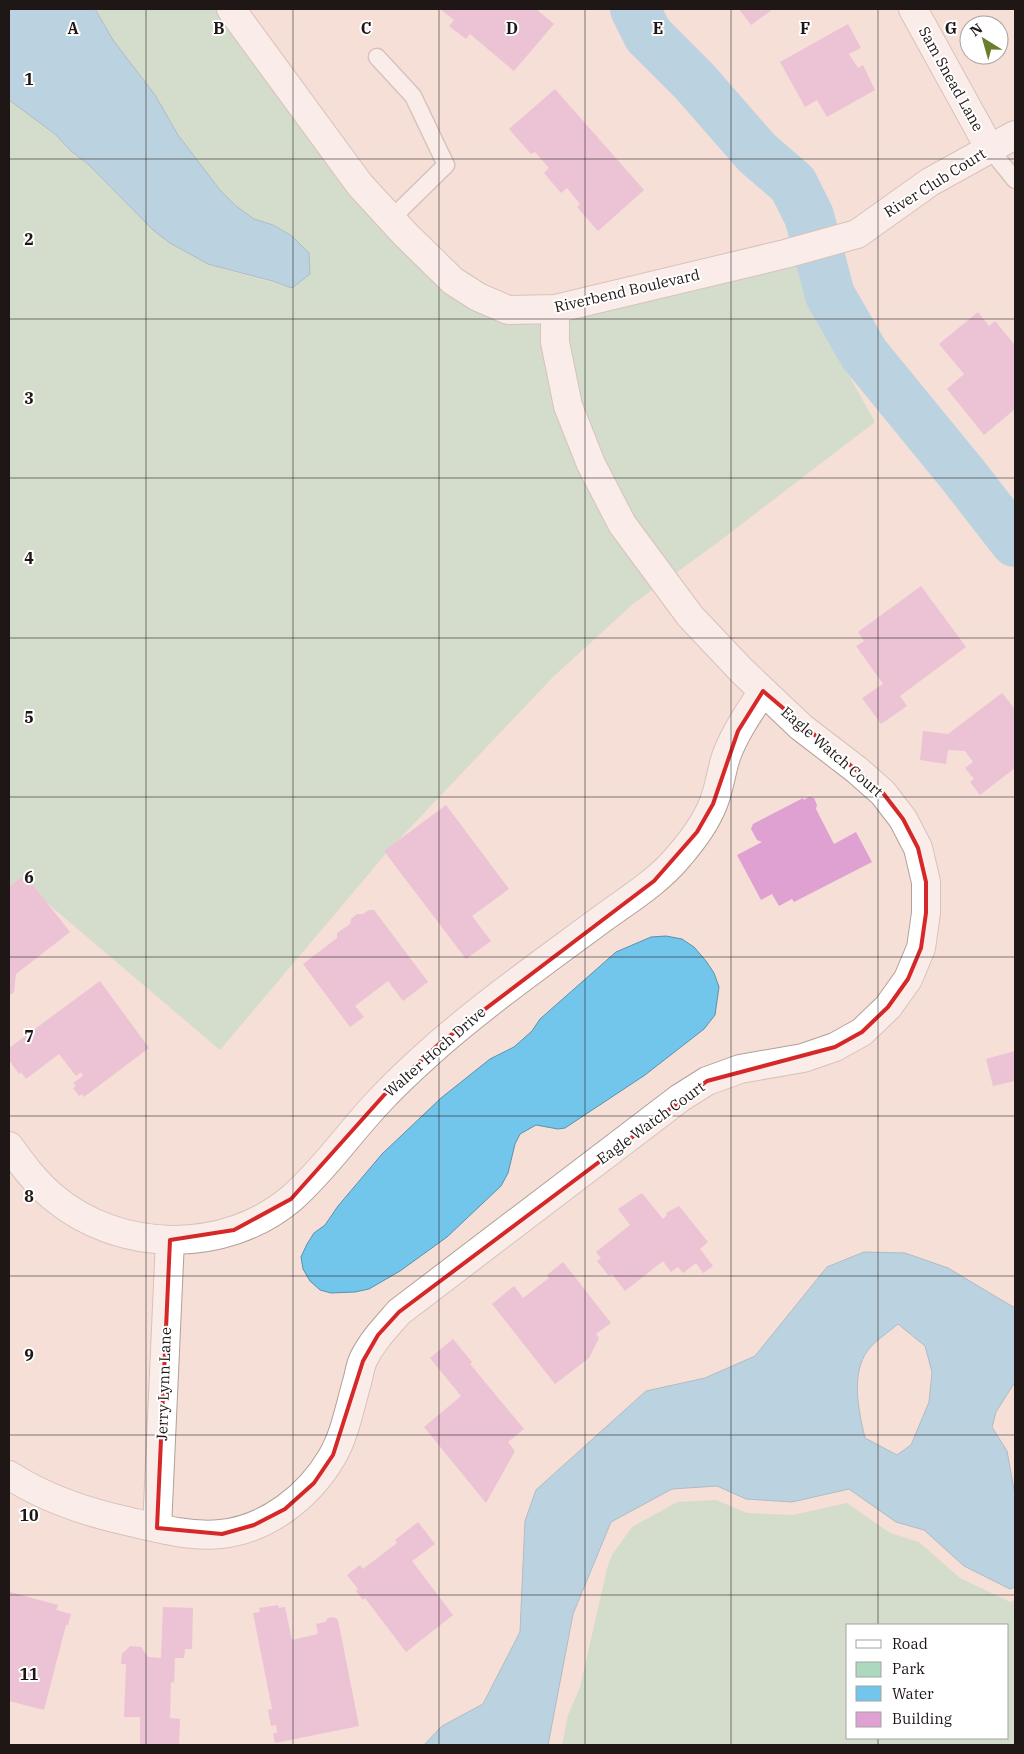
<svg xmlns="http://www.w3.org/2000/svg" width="1024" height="1754" font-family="'IBM Plex Serif',serif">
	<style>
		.green { fill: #acd9be; fill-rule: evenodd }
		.water { fill: #73c6eb; stroke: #5a92ab; fill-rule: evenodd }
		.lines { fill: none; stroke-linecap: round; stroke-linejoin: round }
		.river { stroke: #73c6eb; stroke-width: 50 }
		.building { fill: #dfa1d2 }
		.lane-casing { stroke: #b3a098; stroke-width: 19 }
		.street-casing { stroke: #b3a098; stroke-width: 30 }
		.lane { stroke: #fff; stroke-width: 16 }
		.street { stroke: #fff; stroke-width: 28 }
		.marked { fill: none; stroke: #d62828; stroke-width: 4; stroke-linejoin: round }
		.grid { fill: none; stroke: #1f1715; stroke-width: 1; stroke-opacity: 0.55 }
		.labels { text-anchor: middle; stroke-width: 4; stroke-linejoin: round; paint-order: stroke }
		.street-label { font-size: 15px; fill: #1f1715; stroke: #fff }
		.grid-label { font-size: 16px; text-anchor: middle; font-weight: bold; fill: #1f1715; stroke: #fff; stroke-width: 4; stroke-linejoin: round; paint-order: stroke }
	</style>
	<rect width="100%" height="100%" fill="#f5dfd7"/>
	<path class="green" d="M95 9H243L387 200 445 261 492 293 521 301 570 297 803 245 814 270 818 310 825 336 842 363 875 422 717 543 633 604 553 677 389 850 220 1050 33 891 9 896V100L55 134 71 151 88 164 153 230 170 242 208 264 292 288 308 253 292 236 273 225 254 219 236 206 220 190 178 135 155 95 113 40Z
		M716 1500 747 1513 793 1515 847 1503 890 1533 919 1542 960 1578 1010 1602 1015 1600V1745H562L568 1715 580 1687 608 1565 612 1555 632 1527 677 1502ZM848 1625H1008V1738H848Z"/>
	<path class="water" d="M9 9H95L113 40 155 95 178 135 220 190 236 206 254 219 273 225 292 236 309 253 310 274 292 288 272 281 208 264 170 243 153 230 88 164 71 151 55 134 9 100Z
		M666 936 682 939 694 947 706 961 714 973 719 987 715 1015 704 1029 645 1075 565 1128 558 1129 536 1125 520 1134 515 1144 508 1173 501 1186 447 1237 400 1271 369 1289 355 1292 331 1293 320 1290 310 1281 303 1269 301 1257 307 1244 314 1233 325 1225 338 1206 382 1154 441 1098 490 1059 514 1047 532 1031 540 1019 616 952 651 937Z
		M864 1252 905 1253 948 1268 1015 1308V1382L996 1412 992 1427 1007 1451 1015 1495V1587L1010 1589 964 1566 924 1530 896 1522 849 1489 792 1502 746 1499 717 1486 672 1489 611 1522 573 1614 548 1745H424L442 1726 483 1704 520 1632 525 1521 536 1490 646 1391 705 1378 755 1356 827 1267ZM898 1324 925 1346 932 1372 929 1402 911 1445 897 1455 865 1438C859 1412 850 1374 868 1350 876 1340 889 1332 898 1324Z"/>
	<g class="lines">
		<path class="river" d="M635 9 648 35 695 82 757 153 793 184 809 216 830 295 864 354 963 475 1015 542"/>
	</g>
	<path class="building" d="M440 9H536L554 24 514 71 470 34 466 39 449 26 454 20Z
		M739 9H773L751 25Z
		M848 24 861 48 849 54 858 68 863 65 875 90 827 117 817 100 805 107 780 62Z
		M555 89 644 190 598 231 577 207 580 204 567 188 561 193 544 173 549 168 535 152 531 154 509 129Z
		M978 312 989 326 995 321 1015 345V409L984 435 947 389 964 374 939 344Z
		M921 586 966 647 900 696 907 706 881 724 862 698 883 684 856 646 864 641 858 632Z
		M1002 693 1015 709V768L980 795 970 782 974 779 965 768 973 762 965 751 948 750 946 764 920 760 923 731 948 734Z
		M809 797 814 798 817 805 816 809 834 844 856 832 872 862 794 902 792 899 779 906 772 894 761 900 737 855 762 842 757 840 751 829 753 824 803 798 804 800Z
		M446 805 509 889 472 916 491 941 466 959 384 851Z
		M25 875 70 932 16 974 14 992 9 996V887Z
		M369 910H374L428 982 403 1001 388 981 355 1006 364 1017 350 1027 303 964 337 938V933L350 924 351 919 357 914H363Z
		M100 981 149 1048 84 1097 82 1094 79 1096 73 1088 76 1086 73 1083 83 1076 81 1072 76 1076 59 1054 26 1079 21 1072 19 1074 9 1060 10 1058 9 1048Z
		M1015 1051V1081L993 1086 986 1059Z
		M642 1193 663 1219 667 1215 666 1213 679 1206 708 1242 700 1249 713 1266 703 1273 696 1263 683 1273 678 1267 671 1272 663 1261 625 1291 612 1274 609 1276 597 1261 601 1258 596 1252 630 1225 618 1209Z
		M563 1262 611 1323 596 1334 599 1338 589 1358 555 1384 492 1304 514 1286 523 1298 549 1278 547 1275Z
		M453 1339 472 1362 470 1364 524 1429 508 1442 515 1451 486 1503 424 1427 461 1396 430 1358Z
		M418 1522 435 1544 412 1561 453 1615 406 1652 365 1598 363 1600 356 1591 358 1589 347 1575 360 1565 363 1569 397 1543 395 1540Z
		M10 1592 58 1605 56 1610 71 1614 68 1625H66L44 1710 9 1701Z
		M278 1605 279 1608 285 1607 292 1640 318 1634 316 1624 325 1622 328 1618 334 1617 338 1620 359 1726 275 1743 273 1733H277L276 1725 271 1726 268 1710 272 1709 253 1613 260 1612 259 1608Z
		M163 1607 193 1608 192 1649H185L184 1658H175L174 1683 171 1682 170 1718 180 1719 179 1745H140V1717H124L126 1664H121L122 1654 130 1646 141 1647 148 1657 161 1658Z"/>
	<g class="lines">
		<defs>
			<path id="lane" d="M377 57 413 96 446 165 391 219
				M990 149 1015 180"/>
			<path id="street" d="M231 9 360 185 406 235 453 281 478 297 508 310 555 309 785 254 857 234 930 182 1015 135
				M913 9 990 149
				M9 1146C22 1164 35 1182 53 1197 119 1253 225 1255 292 1198 327 1167 353 1127 386 1094 402 1077 421 1060 439 1044 490 1000 545 961 599 921 626 901 658 882 679 856 692 841 706 822 713 804 720 788 721 770 727 754 736 731 750 711 763 691
				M9 1475C46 1499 89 1513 131 1522 160 1529 191 1537 221 1534 268 1529 309 1496 332 1457 345 1435 350 1406 357 1382 359 1375 360 1367 363 1360 372 1341 386 1327 399 1312L680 1098 707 1081 740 1069 803 1058 835 1047 862 1032 888 1007 908 979 921 948 926 913V882L918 848 903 819 883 793 857 770 801 727 742 671 690 616 622 524 591 464 568 406 555 342V309
				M157 1528 170 1240"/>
		</defs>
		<use href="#lane" class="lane-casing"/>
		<use href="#street" class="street-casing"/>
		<use href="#lane" class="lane"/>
		<use href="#street" class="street"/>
	</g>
	<path d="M0 0H1024V1754H0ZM763 691 883 793 903 819 918 848 926 882V913L921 948 908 979 888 1007 862 1032 835 1047 707 1081 399 1312 378 1335 363 1361 333 1455 314 1483 285 1509 254 1525 222 1534 157 1528 170 1240 234 1230 291 1199 385 1094 439 1044 654 881 697 832 713 804 738 731Z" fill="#f5dfd7" fill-opacity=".55" fill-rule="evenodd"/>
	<path class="marked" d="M763 691 883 793 903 819 918 848 926 882V913L921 948 908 979 888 1007 862 1032 835 1047 707 1081 399 1312 378 1335 363 1361 333 1455 314 1483 285 1509 254 1525 222 1534 157 1528 170 1240 234 1230 291 1199 385 1094 439 1044 654 881 697 832 713 804 738 731Z"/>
	<path class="grid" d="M146 9V1745M293 9V1745M439 9V1745M585 9V1745M731 9V1745M878 9V1625M9 159H1015M9 319H1015M9 478H1015M9 638H1015M9 797H1015M9 957H1015M9 1116H1015M9 1276H1015M9 1435H1015M9 1595H1015M878 1738V1745"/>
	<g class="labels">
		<g class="street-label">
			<text transform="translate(951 79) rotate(61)" y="5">Sam Snead Lane</text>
			<text transform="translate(935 183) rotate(-32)" y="5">River Club Court</text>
			<text transform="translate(627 291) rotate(-13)" y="5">Riverbend Boulevard</text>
			<text transform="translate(832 752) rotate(41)" y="5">Eagle Watch Court</text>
			<text transform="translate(435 1052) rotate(-41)" y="5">Walter Hoch Drive</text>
			<text transform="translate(651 1123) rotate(-36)" y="5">Eagle Watch Court</text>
			<text transform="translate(164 1384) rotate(-88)" y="5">Jerry Lynn Lane</text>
		</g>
	</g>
	<g class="grid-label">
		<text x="73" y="34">A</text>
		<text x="219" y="34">B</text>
		<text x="366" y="34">C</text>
		<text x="512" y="34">D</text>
		<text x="658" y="34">E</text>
		<text x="805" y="34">F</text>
		<text x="951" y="34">G</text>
		<text x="29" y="85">1</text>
		<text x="29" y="245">2</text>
		<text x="29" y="404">3</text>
		<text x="29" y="564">4</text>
		<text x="29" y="723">5</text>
		<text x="29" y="883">6</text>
		<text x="29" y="1042">7</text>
		<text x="29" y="1202">8</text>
		<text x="29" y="1361">9</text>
		<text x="29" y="1521">10</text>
		<text x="29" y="1680">11</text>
	</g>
	<rect width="1024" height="1754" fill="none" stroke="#1f1715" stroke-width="20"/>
	<rect x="846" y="1624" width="162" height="115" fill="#ffffff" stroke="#a5a2a1"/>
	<rect x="856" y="1640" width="25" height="8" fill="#ffffff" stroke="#a5a2a1"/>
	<text x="892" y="1649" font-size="15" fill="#1f1715">Road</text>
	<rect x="856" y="1662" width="25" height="15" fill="#acd9be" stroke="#a5a2a1"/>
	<text x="892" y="1674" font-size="15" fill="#1f1715">Park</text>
	<rect x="856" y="1686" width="25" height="15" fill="#73c6eb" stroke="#a5a2a1"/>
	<text x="892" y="1699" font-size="15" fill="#1f1715">Water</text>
	<rect x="856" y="1712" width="25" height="15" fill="#dfa1d2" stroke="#a5a2a1"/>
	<text x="892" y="1724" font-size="15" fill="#1f1715">Building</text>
	<g transform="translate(984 40) rotate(323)"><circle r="24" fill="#ffffff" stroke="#a5a2a1"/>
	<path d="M0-4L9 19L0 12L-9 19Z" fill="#6a7e2e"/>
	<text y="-8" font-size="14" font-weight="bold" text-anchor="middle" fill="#1f1715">N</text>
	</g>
</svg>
